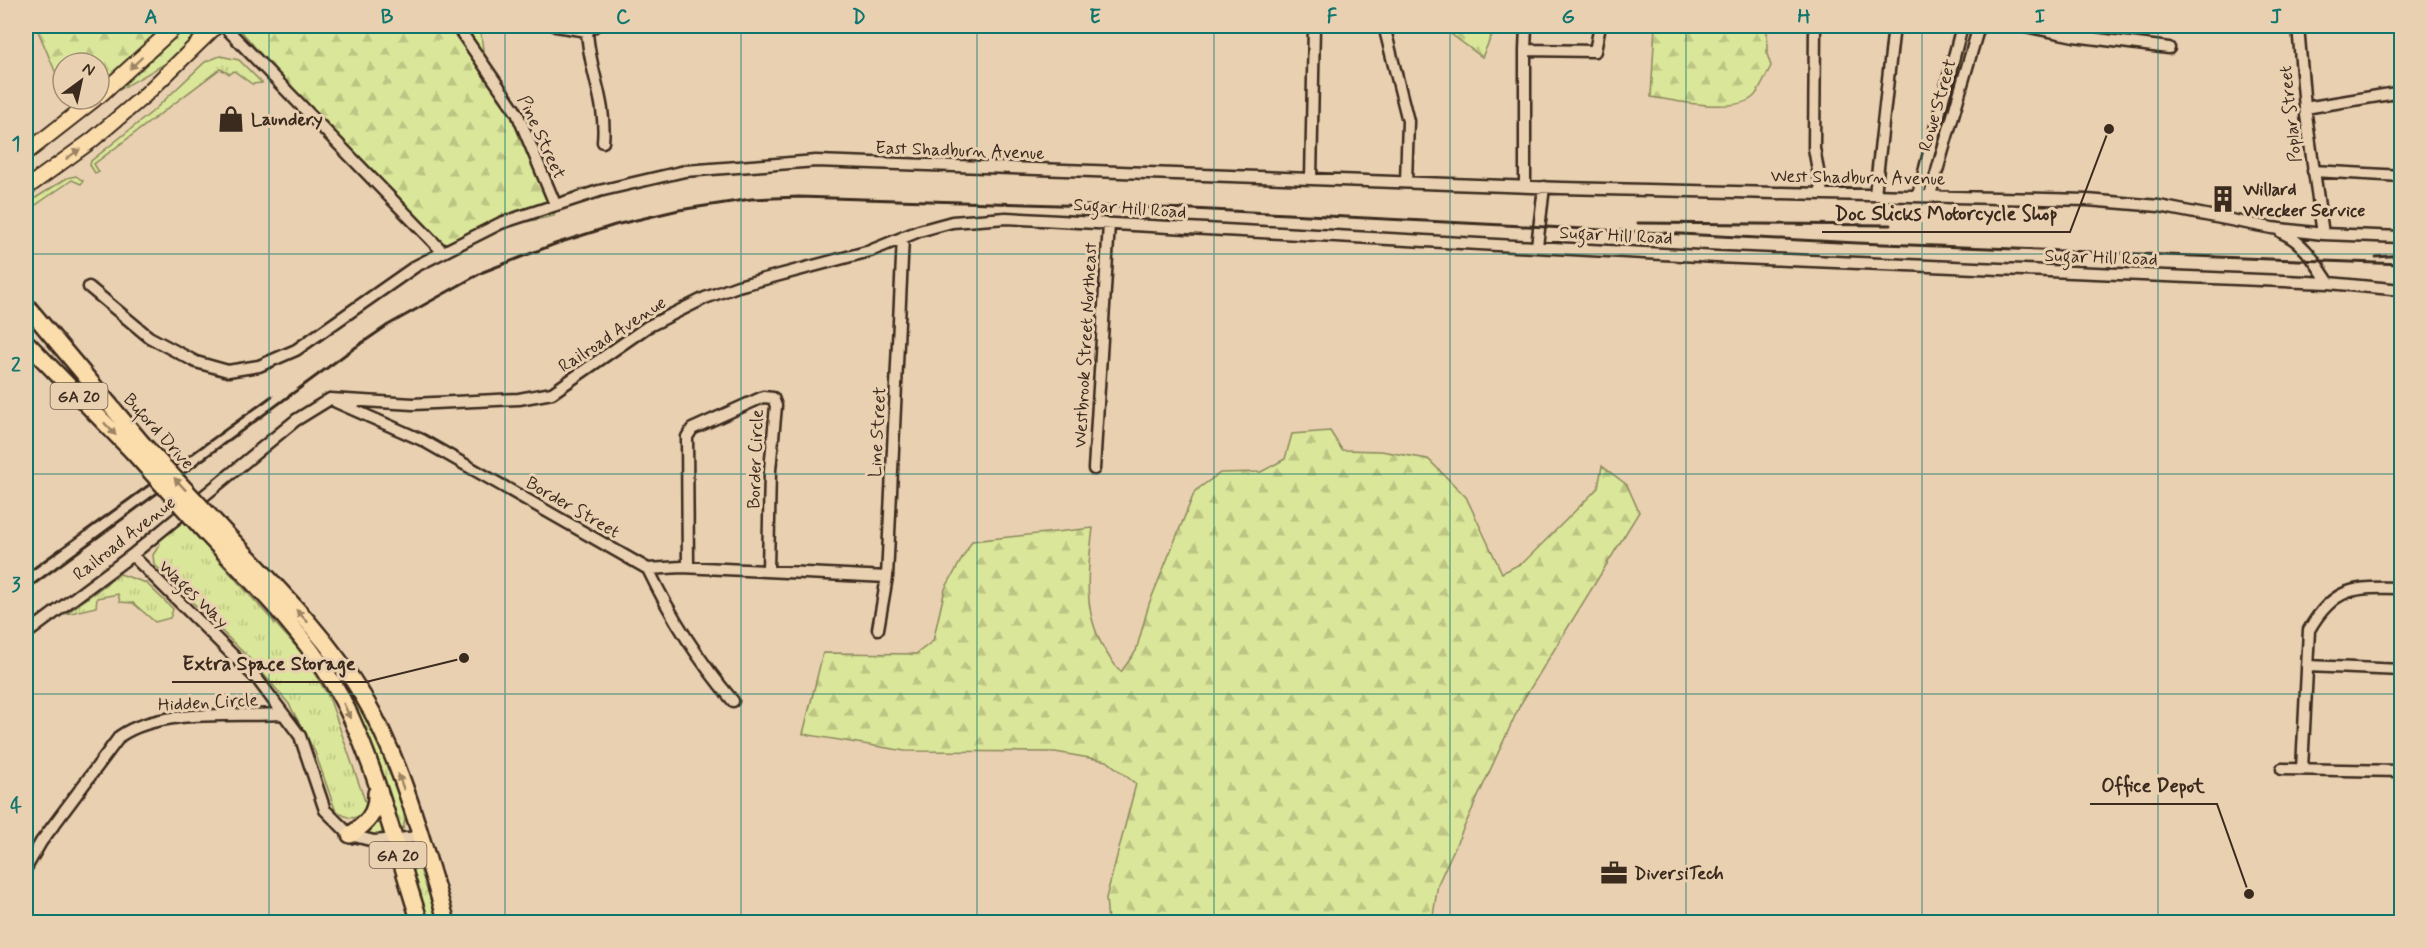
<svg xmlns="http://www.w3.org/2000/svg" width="2427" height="948" font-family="Mynerve,sans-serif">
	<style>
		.grass { fill: url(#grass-tufts); stroke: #8a885c; stroke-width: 1.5 }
		.forest { fill: url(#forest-firs); stroke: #8a885c; stroke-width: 1.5 }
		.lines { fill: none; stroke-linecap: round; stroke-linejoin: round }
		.minor-casing { stroke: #3b2a1e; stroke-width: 15 }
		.major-casing { stroke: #3b2a1e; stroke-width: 18 }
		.highway-casing { stroke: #3b2a1e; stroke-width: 20 }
		.minor { stroke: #e9d0b1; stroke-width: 10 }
		.major { stroke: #fbdcab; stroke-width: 14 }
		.highway { stroke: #fbdcab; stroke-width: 15 }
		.rail { stroke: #3b2a1e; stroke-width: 3 }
		.highway-bridge-casing { stroke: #3b2a1e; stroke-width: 20; stroke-linecap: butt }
		.highway-bridge { stroke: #fbdcab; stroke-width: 15 }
		.oneway { fill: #9b8364 }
		.grid { fill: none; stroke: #0f766e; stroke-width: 1.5; stroke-opacity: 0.55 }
		.labels { text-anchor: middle; stroke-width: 6; stroke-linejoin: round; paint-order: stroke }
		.shield { fill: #e9d0b1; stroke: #6f5c4a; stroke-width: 1.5 }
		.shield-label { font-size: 16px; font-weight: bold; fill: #3b2a1e }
		.street-label { font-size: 18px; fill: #3b2a1e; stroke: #e9d0b1 }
		.poi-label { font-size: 18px; font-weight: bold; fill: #3b2a1e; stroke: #e9d0b1; text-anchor: start }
		.leader { fill: none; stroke: #3b2a1e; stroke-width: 2 }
		.callout-dot { fill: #3b2a1e; stroke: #e9d0b1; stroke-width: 2 }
		.callout-label { font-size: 20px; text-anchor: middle; font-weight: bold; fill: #3b2a1e; stroke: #e9d0b1; stroke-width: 6; stroke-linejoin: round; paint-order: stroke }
		.neatline { fill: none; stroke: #0f766e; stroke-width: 2 }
		.grid-label { font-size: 20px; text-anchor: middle; font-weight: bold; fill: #0f766e }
	</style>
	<defs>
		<pattern id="grass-tufts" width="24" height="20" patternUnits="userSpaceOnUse" patternTransform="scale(1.5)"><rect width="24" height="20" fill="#dae699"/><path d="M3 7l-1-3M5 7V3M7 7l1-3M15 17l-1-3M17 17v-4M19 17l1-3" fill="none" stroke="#bcc583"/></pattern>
		<pattern id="forest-firs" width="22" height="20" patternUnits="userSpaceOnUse" patternTransform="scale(1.5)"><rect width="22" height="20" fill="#dae699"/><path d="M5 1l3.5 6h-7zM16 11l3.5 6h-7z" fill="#bcc583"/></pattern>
	</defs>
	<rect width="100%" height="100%" fill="#e9d0b1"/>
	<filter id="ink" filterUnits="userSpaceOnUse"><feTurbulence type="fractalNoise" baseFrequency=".0167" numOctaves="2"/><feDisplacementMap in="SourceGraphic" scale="12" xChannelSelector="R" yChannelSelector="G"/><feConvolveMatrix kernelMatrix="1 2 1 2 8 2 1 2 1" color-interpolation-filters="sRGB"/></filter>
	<g filter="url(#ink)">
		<path class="grass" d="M220 56 239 60 262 83 252 84 234 71 230 74 220 69 94 164 99 172 95 173 90 165 91 161 152 112 205 62Z
			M76 176 83 181 81 184 72 180 30 209 26 234V204L67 178Z
			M182 520 301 652 329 697 366 804C361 823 347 820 335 809L315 752 289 704 254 663 154 564 153 555 160 544 158 540Z
			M120 574 146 583 173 609 170 618 155 622 133 603 120 602 118 594 97 598 96 607 66 614Z
			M325 650 377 733 404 806 406 815 403 829 395 820 321 653Z
			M378 816 384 836 366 835 367 830Z
			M408 849 416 858 439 922H427L407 859Z"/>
		<path class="forest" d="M36 26H205L168 62 74 116 67 99H99V63H63V90Z
			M237 26H480L484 58 530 137 554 216 498 228 443 248 337 144Z
			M1440 26H1496L1482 57Z
			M1655 26H1767V54L1771 66C1766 75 1760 92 1752 98 1732 113 1674 101 1651 97Z
			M1330 431 1342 450 1381 451 1428 459 1466 497 1502 573 1524 562 1598 488 1602 466 1627 485 1639 512 1520 705 1438 884 1432 922H1108L1106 898 1136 784 1107 761 1055 752 905 751 803 734 823 653 916 654 933 641 945 589 972 541 1093 528C1086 583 1081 628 1121 672L1136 651 1149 604 1195 491 1220 473 1261 472 1285 459 1292 434Z"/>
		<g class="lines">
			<defs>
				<path id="minor" d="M224 26 442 251
					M457 26 517 113 555 204
					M556 26 587 31
					M595 26 587 31C589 71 607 101 603 142
					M1384 26 1408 121 1406 182
					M1526 26 1525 50 1595 51 1600 26
					M1815 26 1814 148 1822 193
					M2025 26 2074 36 2169 48
					M2298 26 2305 108 2323 234
					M2305 108 2402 92
					M2313 171 2402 176
					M1311 179 1314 26
					M1525 185V50
					M1875 194 1894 26
					M1918 195 1962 26
					M1930 195 1979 26
					M2281 232C2304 242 2315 262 2329 283
					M1537 246 1544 187
					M89 287 149 337 196 362 228 371 259 366 296 350 416 266 501 223 599 191 685 171 816 161 1561 188 2087 200 2159 206 2272 228 2323 234 2402 237
					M330 399 413 404 519 399 552 393 647 327 705 298 738 286 870 251 919 231 952 222 1006 218 1717 257 2329 283 2402 290
					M336 402 422 440 648 569 682 567 887 577
					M1094 469 1109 224
					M132 555 258 680 300 736 325 810 350 835 374 841 419 837
					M688 567 687 437 692 429 763 397 773 398 776 406 770 470 768 570
					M648 569C671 617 699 661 733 701
					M878 629 887 577 903 237
					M26 634 132 555 296 420 330 399
					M2307 666 2402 670
					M2282 769 2402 771
					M2302 769 2309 630C2334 586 2355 587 2402 588
					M26 868 41 842 120 736C160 708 235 717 283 714"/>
				<path id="major" d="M99 96 176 26
					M26 153 95 99
					M26 188 91 141 144 96 216 26"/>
				<path id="highway" d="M26 305 141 442
					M26 342 132 451
					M219 526C269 580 324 632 363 696 404 764 423 847 447 922
					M207 534C252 582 299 627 333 683 372 748 396 849 420 922
					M350 835C367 823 377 814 376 793"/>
			</defs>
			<use href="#minor" class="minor-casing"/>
			<use href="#major" class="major-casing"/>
			<use href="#highway" class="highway-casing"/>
			<use href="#minor" class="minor"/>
			<use href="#major" class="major"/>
			<use href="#highway" class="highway"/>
			<path class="rail" d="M1638 223 1891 225
				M2376 257 2402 255
				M26 574 272 396
				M26 590 346 354 388 325 483 272 555 244 615 225 679 210 751 199 799 197 1192 209 1857 243 2402 264"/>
			<defs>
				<path id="highway-bridge" d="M141 442 219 526
					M132 451 207 534"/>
			</defs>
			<use href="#highway-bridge" class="highway-bridge-casing"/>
			<use href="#highway-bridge" class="highway-bridge"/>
		</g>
		<defs><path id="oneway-solid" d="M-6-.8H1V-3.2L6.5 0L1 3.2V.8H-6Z" transform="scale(1.5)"/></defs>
		<g class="oneway">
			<use href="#oneway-solid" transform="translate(136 63) rotate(136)"/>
			<use href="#oneway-solid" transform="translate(73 154) rotate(-35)"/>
			<use href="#oneway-solid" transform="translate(110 429) rotate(47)"/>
			<use href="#oneway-solid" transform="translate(180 484) rotate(-133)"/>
			<use href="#oneway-solid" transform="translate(302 616) rotate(-133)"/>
			<use href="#oneway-solid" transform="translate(347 711) rotate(65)"/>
			<use href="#oneway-solid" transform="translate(401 782) rotate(-110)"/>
		</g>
	</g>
	<path class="grid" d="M269 26V922M505 26V922M741 26V922M977 26V922M1214 26V922M1450 26V922M1686 26V922M1922 26V922M2158 26V922M26 254H2402M26 474H2402M26 694H2402"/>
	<defs>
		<symbol id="shop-bare" viewBox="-9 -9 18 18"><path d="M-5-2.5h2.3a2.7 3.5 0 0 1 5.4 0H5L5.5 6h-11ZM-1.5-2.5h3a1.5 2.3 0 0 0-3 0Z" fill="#3b2a1e" stroke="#e9d0b1" stroke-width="2.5" paint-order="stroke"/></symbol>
		<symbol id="building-bare" viewBox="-9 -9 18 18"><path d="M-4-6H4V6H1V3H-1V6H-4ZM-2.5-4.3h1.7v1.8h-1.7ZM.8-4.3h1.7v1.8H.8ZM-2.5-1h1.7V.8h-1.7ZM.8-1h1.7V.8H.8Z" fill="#3b2a1e" stroke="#e9d0b1" stroke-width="2.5" paint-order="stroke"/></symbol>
		<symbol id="office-bare" viewBox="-9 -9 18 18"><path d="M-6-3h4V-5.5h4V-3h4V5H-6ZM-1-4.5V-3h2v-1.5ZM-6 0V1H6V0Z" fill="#3b2a1e" stroke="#e9d0b1" stroke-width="2.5" paint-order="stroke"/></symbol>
	</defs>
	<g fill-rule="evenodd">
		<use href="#shop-bare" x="212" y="100" width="38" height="38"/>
		<use href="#building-bare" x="2204" y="180" width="38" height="38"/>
		<use href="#office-bare" x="1595" y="854" width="38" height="38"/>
	</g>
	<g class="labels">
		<g class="shield">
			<rect x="50.5" y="383" width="57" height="26" rx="4.5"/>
			<rect x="369.5" y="842" width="57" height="26" rx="4.5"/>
		</g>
		<g class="shield-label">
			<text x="79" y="402">GA 20</text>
			<text x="398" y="861">GA 20</text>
		</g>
		<g class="street-label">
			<text transform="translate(1937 105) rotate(-74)" y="6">Rowe Street</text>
			<text transform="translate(2290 114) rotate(-96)" y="6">Poplar Street</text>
			<text transform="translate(542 137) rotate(65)" y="6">Pine Street</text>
			<text transform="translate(960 150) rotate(2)" y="6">East Shadburn Avenue</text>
			<text transform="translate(1858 177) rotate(1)" y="6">West Shadburn Avenue</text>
			<text transform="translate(1130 208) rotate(4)" y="6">Sugar Hill Road</text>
			<text transform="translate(1616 235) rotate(3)" y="6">Sugar Hill Road</text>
			<text transform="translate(2101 257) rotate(2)" y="6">Sugar Hill Road</text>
			<text transform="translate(612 334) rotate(-33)" y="6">Railroad Avenue</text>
			<text transform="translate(1085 345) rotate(-87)" y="6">Westbrook Street Northeast</text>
			<text transform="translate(159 431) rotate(48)" y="6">Buford Drive</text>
			<text transform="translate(877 432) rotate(-87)" y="6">Line Street</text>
			<text transform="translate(755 459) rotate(-88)" y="6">Border Circle</text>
			<text transform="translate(573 507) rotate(30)" y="6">Border Street</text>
			<text transform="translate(124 538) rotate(-38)" y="6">Railroad Avenue</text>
			<text transform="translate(194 594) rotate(44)" y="6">Wages Way</text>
			<text transform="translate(208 702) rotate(-3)" y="6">Hidden Circle</text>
		</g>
		<g class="poi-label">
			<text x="251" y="125">Laundery</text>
			<text x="2243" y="195">Willard<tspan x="2243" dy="21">Wrecker Service</tspan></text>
			<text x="1634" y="879">DiversiTech</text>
		</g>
	</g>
	<path class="leader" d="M2109 129L2070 232H1822M464 658L366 682H172M2249 894L2217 804H2090"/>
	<g class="callout-dot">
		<circle cx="2109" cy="129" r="6"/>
		<circle cx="464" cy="658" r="6"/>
		<circle cx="2249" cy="894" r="6"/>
	</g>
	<g class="callout-label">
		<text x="1946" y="220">Doc Slicks Motorcycle Shop</text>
		<text x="269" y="670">Extra Space Storage</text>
		<text x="2153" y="792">Office Depot</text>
	</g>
	<rect width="2427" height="948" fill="none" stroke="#e9d0b1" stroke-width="66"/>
	<g transform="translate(81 81) rotate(33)"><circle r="28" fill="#e9d0b1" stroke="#a38e76" stroke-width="1.5"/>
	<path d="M0-4.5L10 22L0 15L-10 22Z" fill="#3b2a1e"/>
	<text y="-9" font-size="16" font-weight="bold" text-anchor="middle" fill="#3b2a1e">N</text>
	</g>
	<rect x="33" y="33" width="2361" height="882" class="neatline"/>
	<g class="grid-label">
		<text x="151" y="23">A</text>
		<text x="387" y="23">B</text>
		<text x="623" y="23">C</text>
		<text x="859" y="23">D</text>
		<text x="1095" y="23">E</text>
		<text x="1332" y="23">F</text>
		<text x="1568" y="23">G</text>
		<text x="1804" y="23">H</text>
		<text x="2040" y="23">I</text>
		<text x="2276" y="23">J</text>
		<text x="16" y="150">1</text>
		<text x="16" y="371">2</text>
		<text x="16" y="591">3</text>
		<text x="16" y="812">4</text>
	</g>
</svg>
